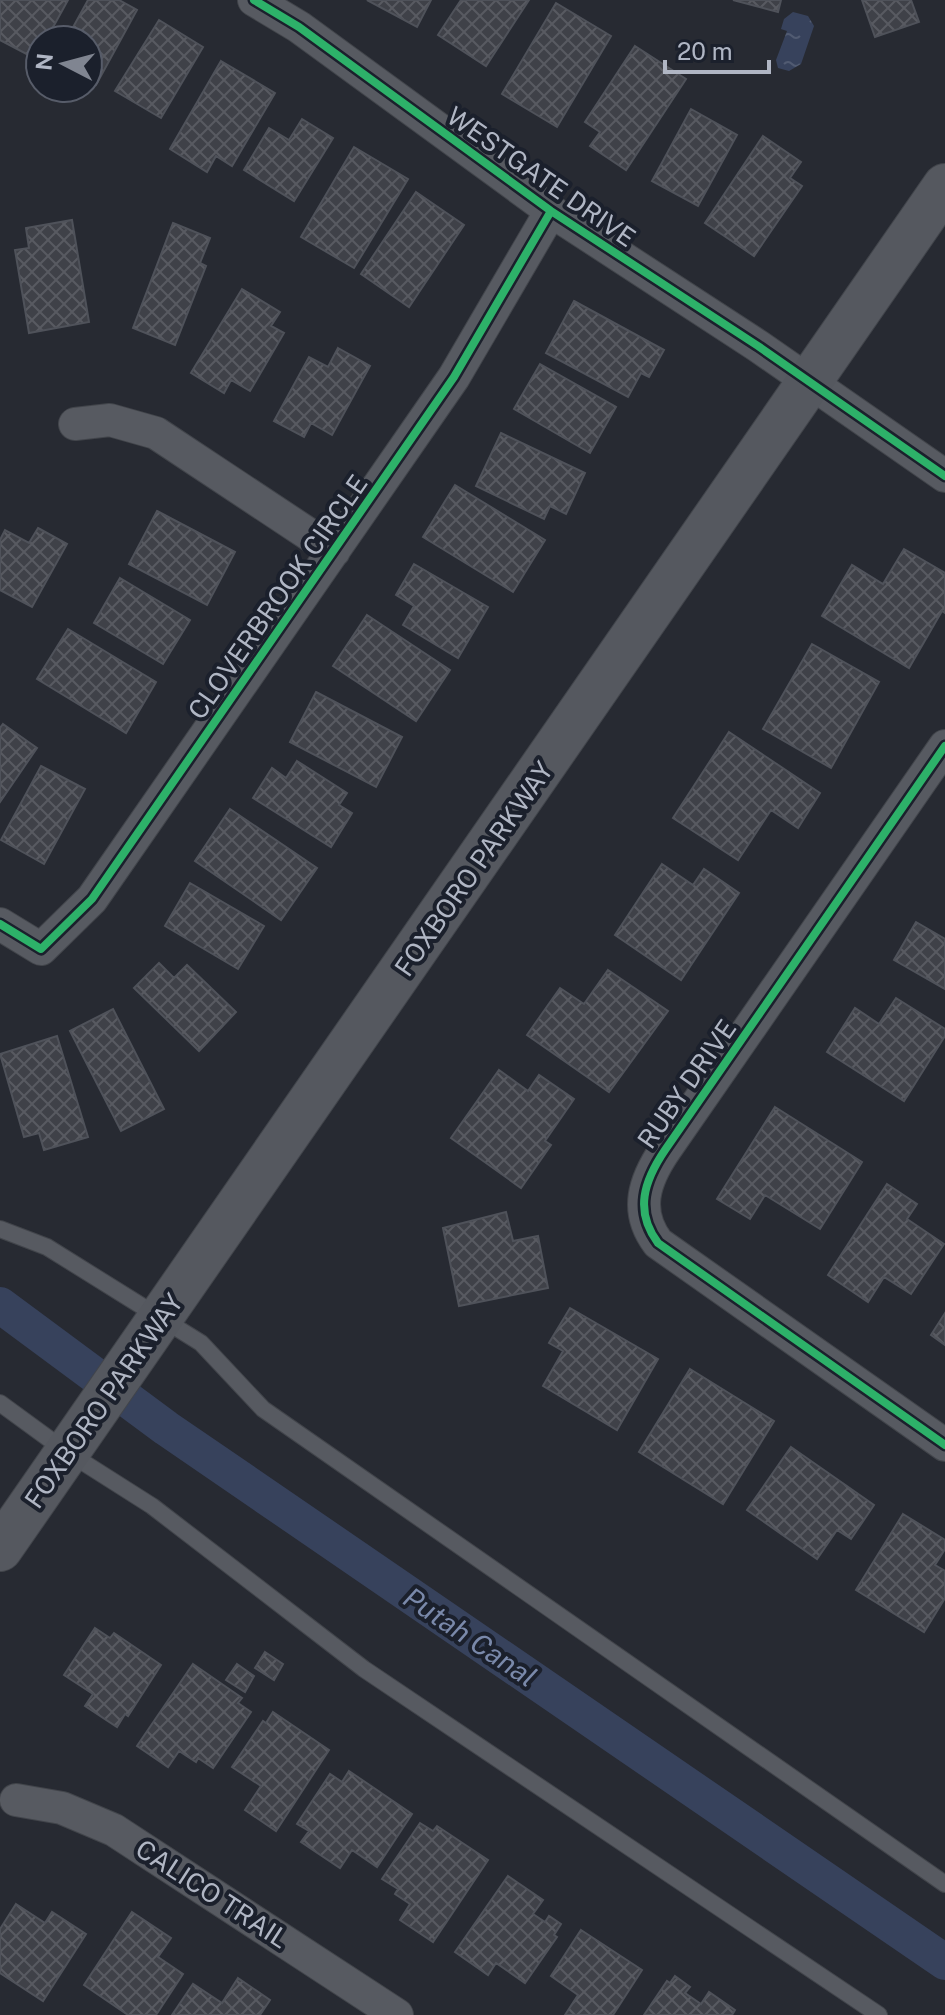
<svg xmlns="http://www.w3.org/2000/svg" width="945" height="2015" font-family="'Public Sans',sans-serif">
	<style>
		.water { fill: url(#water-ripples) }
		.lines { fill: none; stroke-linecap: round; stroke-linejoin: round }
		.canal { stroke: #37425c; stroke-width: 36 }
		.building { fill: url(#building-cross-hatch); stroke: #4f525a; stroke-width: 2 }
		.lane-casing { stroke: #42454b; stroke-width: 18 }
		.street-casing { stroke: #42454b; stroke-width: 34 }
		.secondary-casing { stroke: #42454b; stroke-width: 46 }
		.lane { stroke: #575a61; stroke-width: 16 }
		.street { stroke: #575a61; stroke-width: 32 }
		.secondary { stroke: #55585f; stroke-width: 44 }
		.cycleway-casing { stroke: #1b202c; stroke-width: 13 }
		.cycleway { stroke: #2db169; stroke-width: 8 }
		.labels { text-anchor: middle; stroke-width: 8; stroke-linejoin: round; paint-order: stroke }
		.street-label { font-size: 26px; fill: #b0b6c4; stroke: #1b202c }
		.water-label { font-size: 28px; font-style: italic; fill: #7a89aa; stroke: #1b202c }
	</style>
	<defs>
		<pattern id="water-ripples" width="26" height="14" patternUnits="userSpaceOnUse" patternTransform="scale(2)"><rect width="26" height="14" fill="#37425c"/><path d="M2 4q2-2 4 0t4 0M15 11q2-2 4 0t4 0" fill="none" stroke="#515b72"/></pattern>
		<pattern id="building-cross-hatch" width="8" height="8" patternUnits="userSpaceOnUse" patternTransform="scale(2)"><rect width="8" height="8" fill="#3f4148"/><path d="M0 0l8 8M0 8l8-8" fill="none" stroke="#585a61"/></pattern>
	</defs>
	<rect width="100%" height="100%" fill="#272a32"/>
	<path class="water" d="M793 12 808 16 814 26 801 64 789 71 778 68 776 60 787 31 781 29 784 19Z"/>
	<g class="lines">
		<path class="canal" d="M0 1305 166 1428 945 1962"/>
	</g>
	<path class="building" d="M0 0H68L46 40H40L36 59 0 40Z
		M88 0H119L137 10 96 85 88 81V40H66Z
		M367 0H431L417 27Z
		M461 0H529L486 66 438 35Z
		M733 0H781L778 12Z
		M862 0H911L919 22 875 37Z
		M556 3 611 36 557 127 502 94Z
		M159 20 203 47 161 118 115 91Z
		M635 46 686 79 626 170 590 146 600 132 585 122Z
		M221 61 275 93 232 166 216 156 207 172 170 149Z
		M691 109 737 135 698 206 652 181Z
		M302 119 333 138 294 201 244 170 269 128 289 140Z
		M763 136 801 162 790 178 802 186 754 256 705 223Z
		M354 147 408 179 354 268 301 237Z
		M416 192 464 225 409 307 361 274Z
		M72 220 89 322 29 333 15 250 29 248 26 228Z
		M173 223 210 238 200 263 206 266 175 345 133 328Z
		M242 289 280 312 271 326 284 333 250 391 231 380 224 393 191 373Z
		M574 301 664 350 649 377 641 373 628 397 546 353Z
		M338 348 370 366 332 435 311 423 304 437 274 421 309 357 328 367Z
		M540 364 616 407 590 453 514 409Z
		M501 433 585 473 566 514 550 506 544 519 476 486Z
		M455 485 545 540 513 592 423 537Z
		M157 511 235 552 207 605 129 564Z
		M38 528 67 544 32 607 0 590V540L5 530 29 543Z
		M904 549 945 573V613L942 611 909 668 822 616 852 565 883 584Z
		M414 564 488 607 458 658 403 625 414 606 396 595Z
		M120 578 190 620 163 664 94 623Z
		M367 615 450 670 416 721 333 666Z
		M68 629 156 682 126 733 37 679Z
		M812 644 879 682 831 768 763 729Z
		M316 692 402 737 376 787 290 742Z
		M3 724 37 748 0 802V728Z
		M729 732 820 793 798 828 771 810 738 860 673 818Z
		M297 761 347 793 339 805 352 813 331 847 253 798 272 768 286 778Z
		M41 766 85 789 44 864 1 840Z
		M230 809 317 868 281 920 195 861Z
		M662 864 693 885 704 869 739 893 681 980 615 935Z
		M190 883 264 926 238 969 165 926Z
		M916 922 945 939V989L894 960Z
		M159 963 174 978 187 965 236 1012 199 1051 134 988Z
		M608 970 668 1011 609 1092 527 1035 560 988 584 1004Z
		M896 998 945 1029V1036L904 1101 827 1052 855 1008 879 1024Z
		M113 1009 164 1109 121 1131 70 1031Z
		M57 1036 88 1137 44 1150 39 1133 24 1137 0 1054Z
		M499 1070 528 1091 539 1075 574 1099 545 1141 551 1145 521 1188 451 1138Z
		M775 1107 862 1162 820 1229 765 1195 750 1219 717 1199Z
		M887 1184 917 1204 907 1219 944 1244 911 1294 884 1277 868 1302 828 1275Z
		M506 1212 513 1241 538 1236 548 1288 459 1306 443 1228Z
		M570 1308 658 1359 617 1430 543 1386 563 1351 549 1343Z
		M945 1313V1345L931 1335Z
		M690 1369 774 1421 723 1504 639 1452Z
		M791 1447 874 1505 851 1539 837 1530 817 1559 747 1510Z
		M903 1514 945 1540V1549L935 1565 945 1571V1598L924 1632 856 1590Z
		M95 1628 110 1638 114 1633 161 1665 128 1716 125 1714 117 1727 85 1706 93 1694 64 1675Z
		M265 1652 283 1664 274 1680 255 1668Z
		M193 1664 242 1698 238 1703 251 1712 213 1768 198 1758 196 1762 179 1751 168 1767 137 1746Z
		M237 1664 254 1676 245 1692 226 1680Z
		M273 1712 329 1750 276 1831 245 1810 261 1786 232 1767 263 1721 266 1723Z
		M349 1771 412 1814 377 1867 352 1850 340 1868 301 1842 309 1831 297 1824 330 1774 342 1782Z
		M420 1823 433 1831 437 1826 488 1860 433 1942 400 1920 410 1904 395 1894 398 1889 382 1879Z
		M508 1876 543 1900 533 1914 545 1922 549 1916 561 1924 554 1935 557 1937 525 1983 496 1963 488 1975 455 1952Z
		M16 1904 45 1923 52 1912 86 1934 43 2001 0 1973V1929Z
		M132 1912 171 1938 158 1957 183 1974 156 2015H128L84 1985Z
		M581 1930 642 1970 613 2015H565L578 1995 551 1976Z
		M675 1976 690 1987 685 1993 701 2004 709 1992 735 2010 732 2015H644L667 1981 670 1983Z
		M238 1978 270 2000 260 2015H172L193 1984 222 2003Z"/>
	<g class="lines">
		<defs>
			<path id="lane" d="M0 1229 47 1247 201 1343 263 1409 945 1884
				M0 1403 67 1452 152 1506 364 1669 879 2015"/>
			<path id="street" d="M254 0 299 27 551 211 758 346 945 476
				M75 424 110 420 156 433 334 551
				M945 746 665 1150C644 1181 634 1211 658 1243L945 1445
				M0 924 41 949 92 899 454 377 551 211
				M16 1800 62 1808 114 1830 397 2015"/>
			<path id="secondary" d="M0 1549 945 186"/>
		</defs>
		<use href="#lane" class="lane-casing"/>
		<use href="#street" class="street-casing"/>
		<use href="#secondary" class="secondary-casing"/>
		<use href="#lane" class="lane"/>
		<use href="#street" class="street"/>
		<use href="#secondary" class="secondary"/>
		<defs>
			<path id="cycleway" d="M254 0 299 27 551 211 758 346 945 476
				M945 746 665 1150C644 1181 634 1211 658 1243L945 1445
				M0 924 41 949 92 899 454 377 551 211"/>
		</defs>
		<use href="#cycleway" class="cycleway-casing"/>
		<use href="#cycleway" class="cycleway"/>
	</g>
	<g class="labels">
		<g class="street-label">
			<text transform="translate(541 177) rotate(35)" y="9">WESTGATE DRIVE</text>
			<text transform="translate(278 597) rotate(-55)" y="9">CLOVERBROOK CIRCLE</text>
			<text transform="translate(474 869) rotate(-55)" y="9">FOXBORO PARKWAY</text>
			<text transform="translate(687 1084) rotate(-55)" y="9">RUBY DRIVE</text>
			<text transform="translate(104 1401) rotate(-55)" y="9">FOXBORO PARKWAY</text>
			<text transform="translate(212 1894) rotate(33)" y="9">CALICO TRAIL</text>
		</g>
		<g class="water-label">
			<text transform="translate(470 1637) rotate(34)" y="10">Putah Canal</text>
		</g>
	</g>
	<g transform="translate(64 64) rotate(276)"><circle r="38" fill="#1b202c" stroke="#575c69" stroke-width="2"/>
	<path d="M0-6L14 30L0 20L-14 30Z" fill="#808591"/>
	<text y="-12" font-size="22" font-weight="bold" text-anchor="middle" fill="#b0b6c4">N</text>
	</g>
	<path d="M665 60v12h104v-12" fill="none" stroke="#b0b6c4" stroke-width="4"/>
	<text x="677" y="60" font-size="24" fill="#b0b6c4" stroke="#1b202c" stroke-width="6" paint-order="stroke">20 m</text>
</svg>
